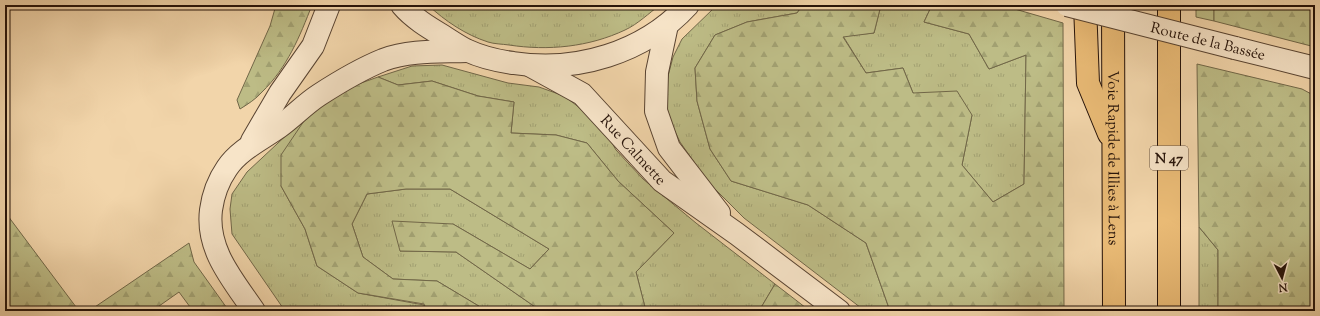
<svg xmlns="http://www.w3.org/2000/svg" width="1320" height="316" font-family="'Sorts Mill Goudy',serif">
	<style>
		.grass { fill: url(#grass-tufts); stroke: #716748 }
		.forest { fill: url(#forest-firs); stroke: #716748 }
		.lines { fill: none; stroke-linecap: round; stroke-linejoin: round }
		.minor-casing { stroke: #584331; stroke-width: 24 }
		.tertiary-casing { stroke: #584331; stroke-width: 24 }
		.trunk-casing { stroke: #251209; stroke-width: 24 }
		.minor { stroke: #f7e4c8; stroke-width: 22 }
		.tertiary { stroke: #f7e4c8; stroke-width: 22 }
		.trunk { stroke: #e9ba75; stroke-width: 22 }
		.tertiary-bridge-casing { stroke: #584331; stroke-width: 24; stroke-linecap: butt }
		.tertiary-bridge { stroke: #f7e4c8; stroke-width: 22 }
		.labels { text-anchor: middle; stroke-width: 4; stroke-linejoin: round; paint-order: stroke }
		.shield { fill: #f7e4c8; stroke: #645142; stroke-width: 1 }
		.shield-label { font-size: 14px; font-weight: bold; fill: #251209 }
		.street-label { font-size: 15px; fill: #251209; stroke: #f7e4c8 }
	</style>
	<defs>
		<pattern id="grass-tufts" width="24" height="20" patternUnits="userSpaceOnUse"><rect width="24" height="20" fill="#bdbc86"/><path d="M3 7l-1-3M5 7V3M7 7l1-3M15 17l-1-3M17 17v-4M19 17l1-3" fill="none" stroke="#a2a172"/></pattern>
		<pattern id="forest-firs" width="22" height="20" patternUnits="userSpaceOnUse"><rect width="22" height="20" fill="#bdbc86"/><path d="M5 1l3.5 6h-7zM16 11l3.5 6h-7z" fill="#a2a172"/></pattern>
	</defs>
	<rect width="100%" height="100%" fill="#f2d5aa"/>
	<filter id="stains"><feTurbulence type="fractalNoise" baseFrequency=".005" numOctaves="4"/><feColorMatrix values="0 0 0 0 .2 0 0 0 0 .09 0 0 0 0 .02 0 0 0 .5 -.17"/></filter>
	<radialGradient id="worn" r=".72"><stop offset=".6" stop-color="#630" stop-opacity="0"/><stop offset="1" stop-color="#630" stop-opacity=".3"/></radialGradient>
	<path class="grass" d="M428 5H660C649 13 638 24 625 30 589 47 548 51 509 45 502 44 494 44 488 42 466 35 445 21 428 5Z
		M719 5H803L797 13 747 22 715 35 695 68 697 101 710 149 731 181 808 205 866 243 890 311H865L744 218 708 182 680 142 668 117 666 84 673 57 682 39 714 8Z
		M881 5H932L924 22 969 34 989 69 1026 55 1024 184 993 202 962 165 972 115 913 93 903 68 866 73 843 36 874 33Z
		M1196 5H1214V21L1196 17Z
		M442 65 508 83 539 87 564 96 584 111 604 129 616 150 643 179 696 223 775 284 759 311H646L636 272 674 233 618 181 587 143 556 135 511 133 514 102 478 96 432 81 398 85 378 77 412 66Z
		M308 115 281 186 305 229 317 266 358 293 424 305 426 311H285L232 234 230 209 232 194 247 172Z
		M406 189H450L549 249 530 269 453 224 400 251 456 252 541 311H487L437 281 393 279 363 257 352 224 367 194Z
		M1199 227 1218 250V311H1199Z"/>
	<path class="forest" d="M276 5H312C300 36 287 68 262 92 256 99 248 104 240 109L237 100 270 26Z
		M803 5H881L874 33 843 37 866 73 903 68 913 93 957 91 972 115 962 165 993 202 1024 184 1026 55 989 69 969 34 924 22 932 5H1001L1063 23 1064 311H890L866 243 808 205 731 181 710 149 697 101 695 68 715 35 747 22 797 13Z
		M1214 5H1315V47L1214 21Z
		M1197 64 1302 89 1315 96V311H1218V250L1199 227Z
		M378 77 398 85 432 81 478 96 514 102 511 133 556 135 587 143 618 181 674 233 636 272 646 311H541L456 252 400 251 392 221 453 224 530 269 549 249 450 189H406L367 194 352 224 363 257 393 279 437 281 487 311H426L424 304 358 293 317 266 305 229 281 186V155L308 115 347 88Z
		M5 212 79 311H5Z
		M189 243 194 262 229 311H193L179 292 152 311H89Z
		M775 284 810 311H759Z"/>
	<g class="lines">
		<defs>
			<g id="minor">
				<path d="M667 25 657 72 656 111 669 148 719 213"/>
				<path id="s1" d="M531 66 582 94 662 181 737 234 839 311"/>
				<path d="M252 141 280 93 313 46 329 5"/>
				<path d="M254 311C233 280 206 250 211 210 213 195 218 181 227 168 239 150 262 139 279 127 293 117 305 104 319 95 339 82 361 69 383 60 410 50 439 52 467 51"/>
			</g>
			<path id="tertiary" d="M402 5C413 18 428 27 443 36 451 41 458 46 466 50 481 57 498 61 513 63 576 73 644 53 688 5
				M1235 48 1315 68"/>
			<g id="trunk">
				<path d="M1085 5 1088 83 1109 134"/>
				<path id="s2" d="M1113 5 1114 311"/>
				<path d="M1169 5V311"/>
			</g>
		</defs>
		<use href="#minor" class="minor-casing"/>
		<use href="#tertiary" class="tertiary-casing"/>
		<use href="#trunk" class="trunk-casing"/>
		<use href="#minor" class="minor"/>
		<use href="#tertiary" class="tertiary"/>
		<use href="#trunk" class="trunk"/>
		<defs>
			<path id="tertiary-bridge" d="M1067 5 1235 48"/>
		</defs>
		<use href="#tertiary-bridge" class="tertiary-bridge-casing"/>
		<use href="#tertiary-bridge" class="tertiary-bridge"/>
	</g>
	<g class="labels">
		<rect class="shield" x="1150" y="146" width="38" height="24" rx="3"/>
		<g class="shield-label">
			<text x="1169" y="163">N 47</text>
		</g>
		<g class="street-label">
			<text transform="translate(1208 41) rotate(14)" y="5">Route de la Bassée</text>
			<text dy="5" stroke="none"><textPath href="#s1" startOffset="134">Rue Calmette</textPath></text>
			<text dy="5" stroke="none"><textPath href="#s2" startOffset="153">Voie Rapide de Illies à Lens</textPath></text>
		</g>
	</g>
	<rect width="1320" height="316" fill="none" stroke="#f2d5aa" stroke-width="20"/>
	<rect x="6" y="6" width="1308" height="304" fill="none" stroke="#251209" stroke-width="2"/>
	<rect x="10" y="10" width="1300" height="296" fill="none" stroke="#251209"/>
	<g transform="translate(1282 278) rotate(174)" stroke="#f7e4c8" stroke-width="3" paint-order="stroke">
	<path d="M0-3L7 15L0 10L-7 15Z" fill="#251209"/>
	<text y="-6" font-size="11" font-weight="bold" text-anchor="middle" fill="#251209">N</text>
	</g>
	<rect width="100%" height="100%" filter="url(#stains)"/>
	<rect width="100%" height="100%" fill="url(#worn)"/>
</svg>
